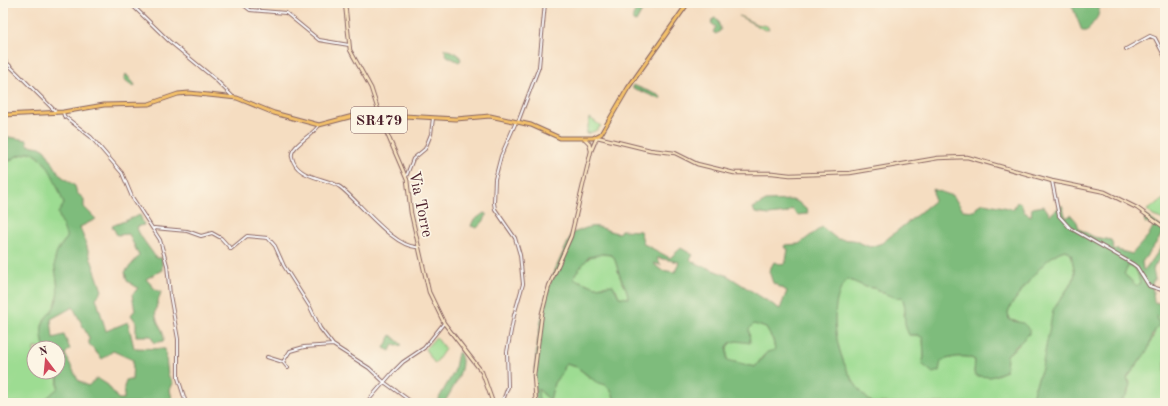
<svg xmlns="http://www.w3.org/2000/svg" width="1168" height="406" font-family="'Old Standard TT',serif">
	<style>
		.green { fill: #9ddc92; stroke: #747e5e }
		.forest { fill: #7ebc7c; stroke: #646e54; fill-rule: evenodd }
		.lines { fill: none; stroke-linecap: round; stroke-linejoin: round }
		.street-casing { stroke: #866260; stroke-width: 4 }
		.secondary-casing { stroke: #866260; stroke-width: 4.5 }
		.primary-casing { stroke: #866260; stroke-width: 5 }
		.street { stroke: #fff; stroke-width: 2 }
		.secondary { stroke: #fbe6c3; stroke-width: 2.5 }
		.primary { stroke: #f4c16a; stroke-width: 3 }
		.labels { text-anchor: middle; stroke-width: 3.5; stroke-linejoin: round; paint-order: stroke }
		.shield { fill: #fcf5e5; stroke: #7f5f63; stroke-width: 1 }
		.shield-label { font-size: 15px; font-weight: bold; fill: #4a1f2b }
		.street-label { font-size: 16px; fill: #4a1f2b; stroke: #fcf5e5 }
	</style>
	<rect width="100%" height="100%" fill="#fcf5e5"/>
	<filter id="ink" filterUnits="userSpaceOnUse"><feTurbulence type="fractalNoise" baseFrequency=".025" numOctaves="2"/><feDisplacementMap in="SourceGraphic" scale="8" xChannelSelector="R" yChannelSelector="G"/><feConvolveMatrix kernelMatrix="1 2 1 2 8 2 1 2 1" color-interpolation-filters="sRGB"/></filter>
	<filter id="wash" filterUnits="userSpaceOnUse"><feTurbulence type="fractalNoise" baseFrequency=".012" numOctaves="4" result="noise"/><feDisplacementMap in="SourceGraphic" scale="16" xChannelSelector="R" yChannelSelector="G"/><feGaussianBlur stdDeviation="0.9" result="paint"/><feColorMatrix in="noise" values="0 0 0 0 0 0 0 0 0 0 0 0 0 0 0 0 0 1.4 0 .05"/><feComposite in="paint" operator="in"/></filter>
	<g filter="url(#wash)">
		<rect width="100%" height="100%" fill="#f5ddc1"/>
		<path class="green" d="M739 16 756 24 767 26 769 29 765 30Z
			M590 118 601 126 595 131 586 134Z
			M31 152C49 161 59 185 64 203 67 213 66 227 67 238 45 261 61 274 57 298 55 315 39 315 42 336 43 340 43 344 45 348H34V372H57L58 389 41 403H3V165L17 156Z
			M1165 198V220H1164L1153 216 1147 210Z
			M1066 250 1071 254 1075 273 1073 281 1061 298 1052 324 1042 368 1034 390 1035 403H873C841 381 821 311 846 278L866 287 874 288 882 293 902 297 906 309 904 314 909 335H918L923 338 924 357 922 364H940L941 361C951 357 966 354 975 360L974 373C987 379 993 377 1006 371L1007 355 1019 345 1018 321 1009 320 1008 312 1011 305C1024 289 1046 253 1066 250Z
			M597 254 612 255C617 262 617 269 620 277 623 284 628 289 628 298L619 297 616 289 609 285 596 287 574 279C574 271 588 256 597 254Z
			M1129 265C1138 267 1138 276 1140 283L1137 286 1124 274Z
			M1157 316 1165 318V403L1119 402 1128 393 1130 382 1127 378C1140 363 1158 336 1157 316Z
			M754 324 766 328 773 340 775 350 763 356 755 367 727 360V347L730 343 736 341Z
			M436 337 445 349 435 364 425 349Z
			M566 364 577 367 589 377 606 385 613 394 615 403H539L538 389 550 400 554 383 563 371V368Z"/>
		<path class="forest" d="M1071 3H1099C1100 21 1095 17 1088 31H1082Z
			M642 7 643 9 636 22 633 21C631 15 636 8 642 7Z
			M714 18 717 19 721 30 716 34 713 32 716 27 711 23Z
			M444 48 459 55 461 60 459 62 447 56Z
			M126 74 135 85 134 87 124 79Z
			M633 85 658 95 661 97 660 99 633 88Z
			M3 136 27 140 28 145 40 147 45 150 60 175 75 186 77 193 84 199V207L96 219 80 227 102 291 96 298 106 331 128 322 134 348 165 349 168 375 173 383 170 390 173 403H41L58 388V348H45C43 344 43 340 42 336 39 315 55 315 57 298 61 272 44 263 67 238L58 213 64 204C56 185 51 162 31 152L17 156 3 165ZM73 307 89 338V344L102 359 113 351 133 360 132 380H126L124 387V399H118L108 385 97 378 88 386 78 380 65 354 70 349 64 335 53 338 51 319Z
			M933 189 953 196 963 210 975 211 977 206 984 203 1013 209 1017 202 1021 203 1024 212 1031 216 1032 208 1044 206 1050 215 1062 205 1066 218 1071 215 1077 222 1079 229 1094 237 1111 240 1114 249 1132 254 1148 236 1154 225 1145 223 1144 214 1164 229 1159 239 1142 262 1143 270 1146 269 1165 242V249L1153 269 1155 279 1152 283 1154 302 1165 305V318L1157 316 1159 325 1152 335 1148 350 1127 378 1130 385 1126 396 1119 402 1122 403H1035L1032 396 1042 368 1053 310 1073 281 1075 273 1071 254 1066 250C1046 253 1024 289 1011 305L1008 312 1009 320 1023 323 1029 329V334L1007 355 1006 371 991 377 976 376 974 373 975 360C966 354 951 357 941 361L939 371 933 373 922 364 924 357 923 338 918 335H909C900 318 909 313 902 297L897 298 888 295 874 288 866 287 847 279C821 311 841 381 873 403H615L613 394 606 385 596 382 577 367 566 364 563 368V371L554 383 550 400 538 389 539 403H536C532 365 539 324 549 287 554 269 565 250 572 233 581 231 588 225 598 227 605 228 609 232 619 233L621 230 640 231 644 244 670 258 681 248 693 255 690 259 693 262 728 276 780 309 787 291 773 283 769 271 774 262 783 265 786 261 788 249 784 247 785 245 799 244 822 227 837 239 853 240 870 247 882 243 934 201ZM603 254 612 255C617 262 617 269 620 276 623 284 628 289 628 298L619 297 613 285 596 287 574 279 575 274 589 257ZM658 258 679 262 675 272 661 270 653 263 661 265 657 259ZM1129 265C1138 267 1138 276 1140 283L1137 286 1124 274ZM754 324 766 328 773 340 775 350 767 352 755 367 727 360V347L730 343 736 341 750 343 749 329Z
			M792 200 798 202 808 211 807 214 797 215 792 209 787 213 769 215 755 213 753 208 766 201Z
			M484 213 486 214C487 219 480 225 477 228L471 226 473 221Z
			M140 215 144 225 137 227C138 235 151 249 156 258H162V270L146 279 156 290 161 292C159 299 154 310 156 317 159 328 164 328 164 341L154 343 151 336H136V322L131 315 135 310 132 295 138 288 127 281 125 272 139 256 129 234 117 235 112 226Z
			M391 335 402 345 396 346 393 344 390 351 384 348Z
			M459 352C469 366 451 391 444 403H436L454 372 458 353Z"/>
	</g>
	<g filter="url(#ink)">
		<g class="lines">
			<defs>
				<path id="street" d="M130 3 169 41 215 79 233 97
					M241 3 250 10 286 13 319 40 349 45
					M1126 49 1150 36 1155 38 1165 57
					M3 59 56 112
					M63 112 64 116 91 137 122 173 132 197 160 240 167 265 170 295 178 339V378L186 403
					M518 122 539 67 545 3
					M319 125C315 134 289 146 292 157 296 179 326 177 340 187 359 201 395 250 419 247
					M406 177 413 159 425 149 431 134 433 118
					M1052 181 1059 216 1070 228 1133 264 1137 267 1149 286 1162 290 1165 297
					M154 228 187 231 201 236 212 233 221 238 231 249 247 236 268 238 275 246 284 266 310 307 320 328 333 345 369 368 384 382 413 403
					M267 357 283 362 288 368
					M283 362 290 351 304 347 333 345
					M366 403 393 372 403 362 424 348 444 323
					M502 403 508 387 507 352 514 315 523 284 520 255 515 238 495 209 494 203 495 179 501 156 516 122"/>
				<path id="secondary" d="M345 3 350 50 371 88 382 122 407 180 411 213 429 292 444 323 482 372 493 403
					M591 151 597 137 650 150 675 153 697 164 734 173H772L790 175 850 173 938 158 967 157 1052 181 1105 192 1137 208 1165 228
					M536 403 534 375 542 313 549 286 571 236 591 151 589 143 585 139"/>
				<path id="primary" d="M3 115 63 112 104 105 149 104 178 94 189 93 237 98 274 113 319 125 353 116 382 120 404 116 456 119 490 116 531 125 560 138H593L601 134 628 88 688 3"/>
			</defs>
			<use href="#street" class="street-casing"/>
			<use href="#secondary" class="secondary-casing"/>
			<use href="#primary" class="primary-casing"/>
			<use href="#street" class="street"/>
			<use href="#secondary" class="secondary"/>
			<use href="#primary" class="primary"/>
		</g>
	</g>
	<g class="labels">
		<rect class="shield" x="351" y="107" width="56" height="26" rx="3"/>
		<g class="shield-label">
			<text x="379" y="125">SR479</text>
		</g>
		<g class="street-label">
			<text transform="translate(422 204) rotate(78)" y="6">Via Torre</text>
		</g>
	</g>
	<rect width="1168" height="406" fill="none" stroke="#fcf5e5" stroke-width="16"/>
	<g transform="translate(46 360) rotate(344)"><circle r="19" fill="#fcf5e5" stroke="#b59f9b"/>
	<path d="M0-3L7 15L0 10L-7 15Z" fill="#d1495b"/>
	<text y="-6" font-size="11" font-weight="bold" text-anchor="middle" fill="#4a1f2b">N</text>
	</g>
</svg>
